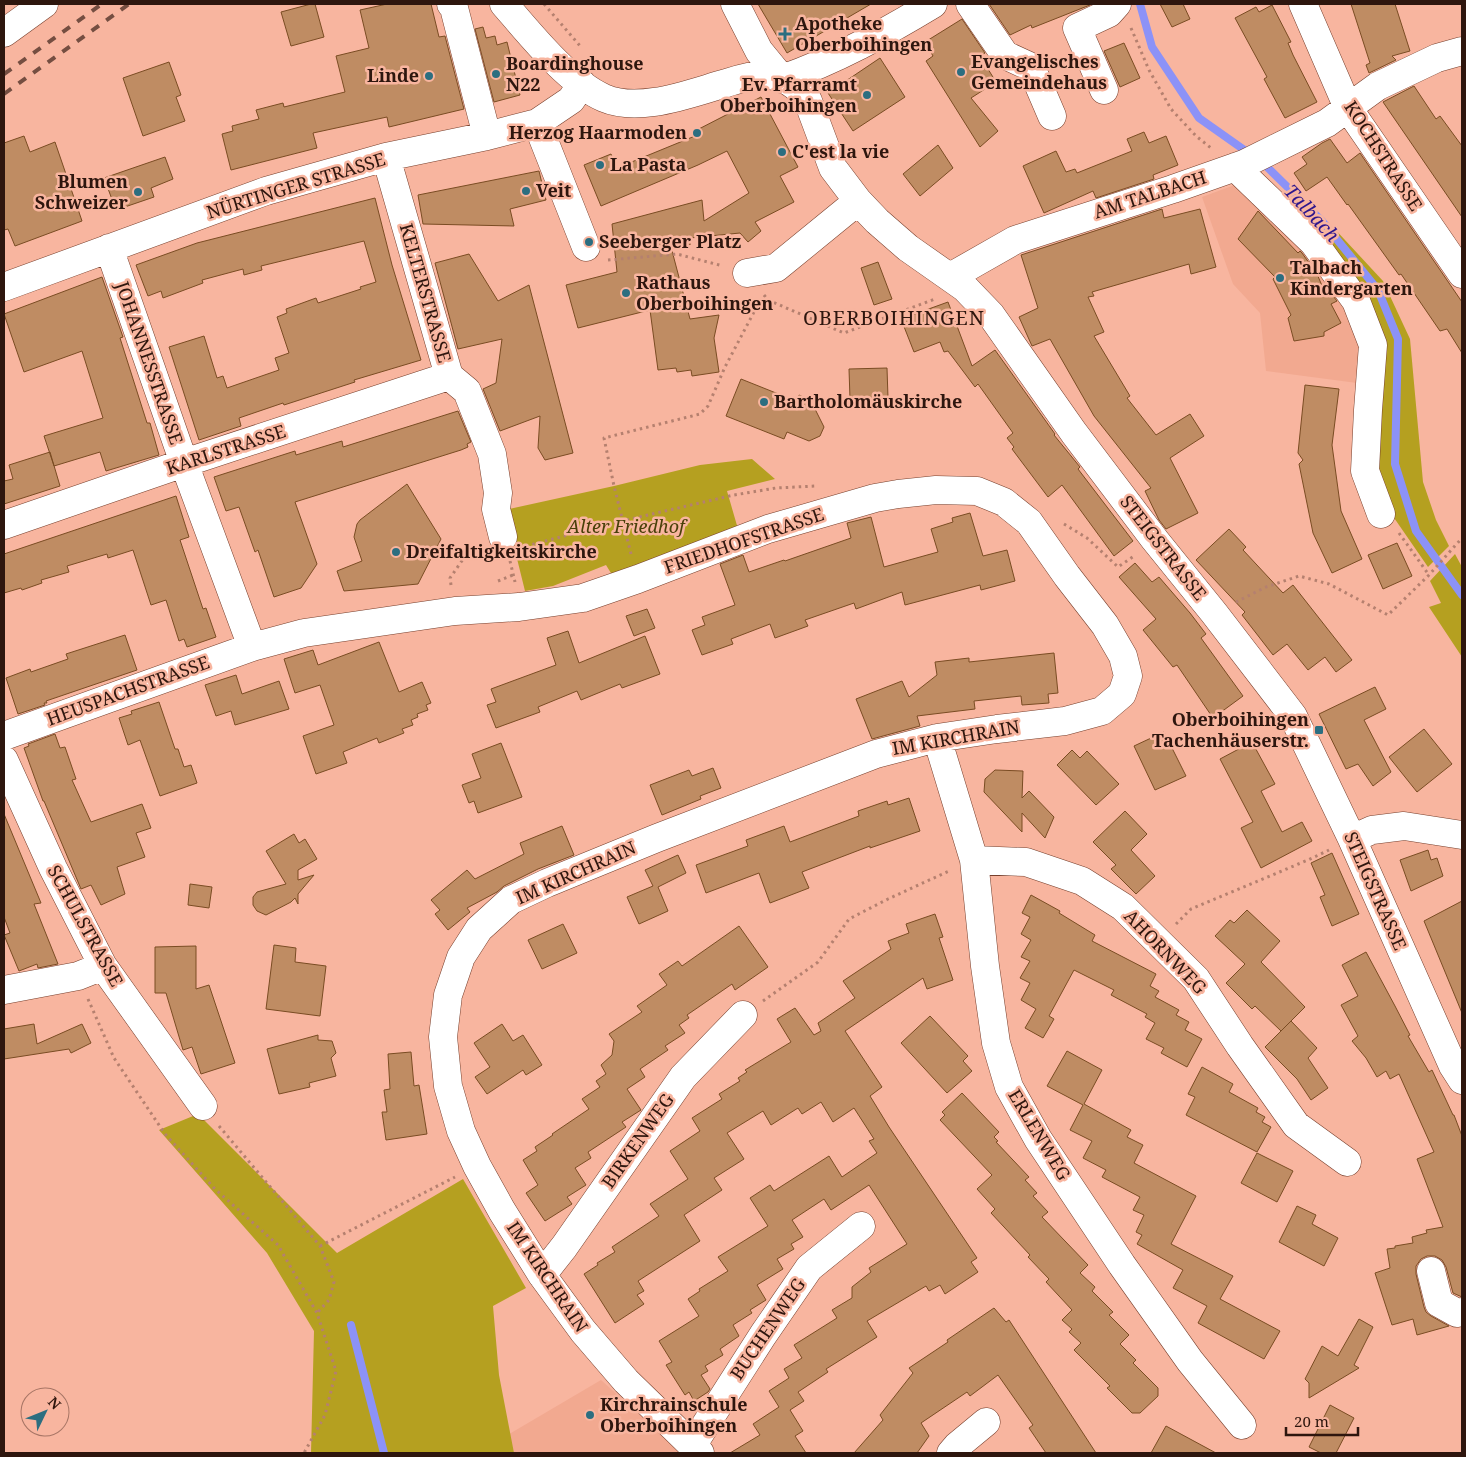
<svg xmlns="http://www.w3.org/2000/svg" width="1466" height="1457" font-family="'Noto Serif',serif">
	<style>
		.built { fill: #f2a990 }
		.green { fill: #b5a020 }
		.lines { fill: none; stroke-linecap: round; stroke-linejoin: round }
		.stream { stroke: #8c92f7; stroke-width: 8 }
		.building { fill: #bf8c63; stroke: #7a4c23 }
		.minor-casing { stroke: #773f2c; stroke-width: 29 }
		.major-casing { stroke: #773f2c; stroke-width: 29 }
		.path { stroke: #b5806f; stroke-width: 3; stroke-dasharray: 2.5 4; stroke-linecap: butt }
		.minor { stroke: #fff; stroke-width: 28 }
		.major { stroke: #fff; stroke-width: 28 }
		.rail { stroke: #754e41; stroke-width: 4; stroke-dasharray: 9 9; stroke-linecap: butt }
		.poi-dot { fill: #2c6e80; stroke: #f8b59f; stroke-width: 2 }
		.labels { text-anchor: middle; stroke-width: 5; stroke-linejoin: round; paint-order: stroke }
		.poi-label { font-size: 18px; font-weight: bold; fill: #2e160e; stroke: #f8b59f; text-anchor: start }
		.street-label { font-size: 18px; fill: #2e160e; stroke: #f8b59f }
		.park-label { font-size: 18px; font-style: italic; fill: #494009; stroke: #f8b59f }
		.water-label { font-size: 19px; font-style: italic; fill: #2d168d; stroke: #f8b59f }
		.quarter-label { font-size: 20px; letter-spacing: 1px; fill: #2e160e; stroke: #f8b59f }
	</style>
	<rect width="100%" height="100%" fill="#f8b59f"/>
	<path class="built" d="M1240 183 1327 272 1344 307 1363 353 1357 383 1266 371 1260 313 1233 284 1202 197Z
		M601 1380 682 1453H483L482 1450Z"/>
	<path class="green" d="M1332 226 1383 281 1410 339 1423 482 1436 520 1449 546 1428 567 1390 512 1378 464V345L1319 236Z
		M752 459 775 479 727 491 738 529 614 578 606 565 553 586 525 591 505 510 614 486 700 465Z
		M1455 554 1462 567V657L1429 607 1441 603 1430 581Z
		M198 1114 337 1253 463 1179 526 1288 493 1306 499 1375 514 1453H311L314 1331 267 1253 159 1130Z"/>
	<g class="lines">
		<path class="stream" d="M1140 4 1152 47 1199 118 1250 154
			M1262 162 1322 221 1378 290 1398 339 1395 464 1416 531 1462 595
			M351 1325 384 1453"/>
	</g>
	<path class="building" d="M311 4H315L324 37 291 46 281 12Z
		M387 4H431L439 37 445 36 464 109 389 127 387 117 313 133 317 148 231 170 222 134 233 131 232 126 259 119 256 110 283 103 284 107 345 92 336 56 369 48 360 10Z
		M758 4H871L787 53Z
		M989 4H1089L1090 5 1032 28 1031 25 1010 35Z
		M1160 4H1183L1190 19 1172 27Z
		M1351 4H1395L1410 51 1392 56 1396 60 1369 73 1366 65 1370 63Z
		M1272 5 1291 42 1288 43 1293 55 1317 102 1285 118 1264 79 1267 77 1235 18 1256 7 1259 12Z
		M962 19 985 53 980 56 996 82 971 98 998 131 980 147 926 61 933 56 925 42Z
		M483 27 486 38 495 36 497 45 507 42 520 95 494 102 475 29Z
		M1124 43 1140 78 1120 87 1104 51Z
		M880 58 905 97 853 131 828 93Z
		M169 62 181 95 176 97 185 121 143 136 123 78Z
		M1414 86 1436 119 1440 116 1462 146V217L1383 102Z
		M761 97 798 167 780 176 794 202 755 222 761 231 748 242 740 233 690 238V245L671 247 690 319 719 315 714 338 719 372 692 376 691 370 677 372 676 368 658 370 650 310 578 328 566 285 617 272 612 224 702 200 704 221 749 193 727 151 698 165 601 206 584 165 611 154 617 168 695 136 693 132Z
		M1144 132 1149 143 1166 136 1178 165 1153 175 1154 179 1096 198 1093 191 1044 213 1023 166 1056 151 1066 172 1075 169 1077 173 1132 151 1127 139Z
		M24 136 30 152 55 142 82 221 15 246 8 229 4 230V143Z
		M1330 139 1347 163 1360 153 1462 302V353L1447 329 1440 331 1401 274 1399 275 1348 204 1347 205 1327 177 1306 191 1294 173 1307 164 1302 157 1322 143Z
		M938 145 953 168 920 196 903 174Z
		M165 157 173 179 151 188 154 197 116 210 104 178Z
		M539 171 546 200 510 209 514 226 423 224 418 195Z
		M375 198 392 265 421 360 354 380 355 382 284 405 283 403 239 418 241 426 199 440 169 347 204 336 217 378 223 376 227 388 279 370 275 358 289 353 277 317 287 313 286 309 316 298 318 303 361 289 360 287 376 282 364 241 261 266 262 270 244 275 243 269 202 280 203 283 163 298 161 291 148 296 136 265 197 243Z
		M1162 209 1164 218 1200 209 1216 267 1191 274 1189 264 1092 292 1094 296 1088 297 1104 332 1094 336 1130 396 1127 398 1156 435 1190 414 1204 436 1170 458 1198 513 1166 529 1159 520 1145 491 1151 488 1094 416 1050 339 1032 346 1019 317 1038 308 1021 255Z
		M1258 211 1298 253 1300 251 1302 253 1317 274 1323 288 1326 287 1337 301 1331 304 1341 323 1324 332V336L1294 341 1288 318 1291 315 1273 279 1275 277 1238 239Z
		M469 254 498 301 529 285 573 453 545 460 538 448 540 416 500 431 483 389 496 383 502 339 458 349 435 263Z
		M878 262 892 299 874 305 861 268Z
		M102 277 123 337 120 338 147 423H150L159 455 106 471 100 452 54 466 44 436 103 418 82 351 24 372 4 314Z
		M948 302 972 366 995 350 1055 434 1054 435 1080 467 1078 469 1133 541 1114 556 1062 485 1048 497 1012 449 1014 447 1007 438 1013 433 978 384 975 387 948 351 944 352 940 342 914 352 901 319Z
		M887 368 888 398 850 399 849 369Z
		M741 379 796 401 799 395 811 401 824 427 820 436 809 441 787 432 784 439 726 416Z
		M1305 385 1339 389 1332 445 1341 511 1362 559 1332 573 1313 533 1299 464 1303 460 1298 453Z
		M458 411 471 442 467 444 468 447 461 450 295 502 317 564 301 588 274 597 258 550 255 552 239 507 226 511 214 477 295 451 296 455 342 441 343 447Z
		M50 452 60 486 4 504V481L13 479 9 465Z
		M407 484 441 539 418 584 344 591 337 571 362 561 354 537 357 524 360 520Z
		M176 496 189 537 180 540 203 609 206 608 216 637 187 647 184 639 179 641 166 600 151 605 133 550 108 558 107 554 67 566 69 572 41 580 42 583 22 590 21 588 4 593V554Z
		M970 513 983 556 1007 550 1015 581 981 590 980 585 905 605 902 592 856 609 854 603 805 620 808 626 775 638 770 624 731 639 733 644 702 655 692 630 705 625 702 617 735 605 720 564 743 555 749 572 784 560 785 561 851 538 847 523 871 517 884 567 938 552 931 529 953 522 952 518Z
		M1229 529 1246 547 1243 550 1283 593 1293 585 1352 660 1336 672 1325 657 1308 670 1287 644 1273 655 1242 615 1245 612 1196 560Z
		M1397 543 1412 576 1383 589 1368 555Z
		M1135 563 1152 582 1159 577 1190 613 1206 634 1201 638 1243 696 1213 718 1177 665 1173 667 1143 630 1156 619 1119 577Z
		M647 609 655 628 634 636 626 616Z
		M568 631 579 663 645 636 660 674 622 688 620 684 581 700 577 691 538 707 540 712 496 728 487 705 496 702 491 689 556 665 547 638Z
		M125 635 137 670 46 701 47 703H44L45 705 18 714 6 678 30 669 31 672 68 659 66 654Z
		M379 642 399 692 422 682 431 703 426 705 428 710 417 714 418 717 411 720 413 725 402 729 404 733 379 743 377 738 343 752 347 763 316 774 303 736 334 725 320 685 295 693 284 659 313 650 318 665Z
		M1054 653 1058 693 1048 694 1049 703 1022 705 1021 696 974 701 975 709 917 716 920 726 872 739 856 699 902 681 909 697 937 675 935 662 969 658V662Z
		M236 675 242 694 279 681 289 709 235 725 231 711 216 716 205 685Z
		M1375 687 1386 709 1364 720 1391 772 1373 786 1358 764 1346 769 1319 714Z
		M159 702 175 749H178L184 767 191 765 197 783 160 796 140 740 128 745 119 718 132 714 131 711Z
		M1424 729 1452 764 1417 792 1389 757Z
		M1164 732 1186 776 1155 790 1134 746Z
		M55 734 60 748 65 747 76 779 72 780 91 822 142 804 151 828 136 833 145 857 117 867 125 894 101 905 91 885 81 889 44 801H43L24 748 29 746 28 744Z
		M1252 742 1275 784 1261 791 1282 832 1302 822 1312 841 1261 868 1241 828 1253 822 1220 759Z
		M501 743 522 797 478 813 474 801 469 803 462 785 481 778 472 754Z
		M1072 750 1080 758 1087 751 1119 784 1096 805 1057 765Z
		M713 768 721 788 700 796 701 799 662 815 650 785 689 770 692 776Z
		M995 770 1023 771 1022 798 1029 791 1054 817 1045 838 1022 813V832L984 792 985 779Z
		M909 798 920 831 870 848V846L802 872 809 888 770 903 759 873 706 893 696 865 748 846 746 840 784 826 790 842 859 816 858 811 887 801 888 805Z
		M1125 811 1147 834 1131 850 1155 876 1136 894 1111 869 1116 865 1093 842Z
		M4 814 41 903 34 904 58 964 38 968 37 964 19 971 4 935 10 933 4 917Z
		M562 826 574 855 538 869 504 886 497 892 467 908 470 912 448 930 435 914 440 910 431 900 467 870 475 879 524 854 520 843Z
		M294 834 299 843 305 839 317 859 298 870V880L314 875 298 894V904L295 898 291 902 266 915 257 911 253 905V897L257 892 286 884 266 851Z
		M1428 850 1431 860 1437 858 1443 876 1411 891 1400 860Z
		M1332 853 1359 914 1332 926 1320 897 1325 895 1311 863Z
		M678 855 686 873 658 887 668 911 639 924 627 897 653 886 645 870Z
		M190 884 212 887 209 908 188 905Z
		M1031 895 1060 911 1059 913 1095 935 1092 941 1156 974 1150 986 1159 991 1155 997 1179 1010 1176 1015 1189 1022 1185 1030 1202 1039 1187 1067 1161 1053 1164 1048 1146 1039 1155 1023 1145 1017 1147 1014 1111 995 1114 990 1074 970 1049 1016 1054 1019 1043 1038 1025 1028 1036 1009 1021 1000 1030 983 1020 978 1030 961 1021 957 1031 940 1021 934 1030 917 1022 913Z
		M1462 901V1013L1424 921Z
		M1247 910 1280 941 1261 962 1305 1007 1281 1031 1255 1006 1252 1009 1226 983 1245 964 1215 936 1230 920 1234 923Z
		M935 914 943 937 939 938 953 980 927 989 923 978 845 1031 882 1087 870 1096 889 1127 977 1258 971 1262 978 1272 945 1294 940 1285 929 1291 926 1286 867 1321 877 1337 826 1369 828 1372 798 1392 804 1401 790 1410 803 1431 795 1436 806 1453H730L760 1435 753 1424 779 1407 769 1391 789 1378 784 1369 802 1358 794 1345 837 1318 832 1310 852 1298V1287L871 1272 869 1268 907 1244 869 1185 831 1210 824 1199 792 1220 803 1237 791 1244 794 1249 777 1259 783 1269 757 1285 766 1300 750 1310 752 1313 733 1325 739 1336 720 1349 723 1355 705 1366 708 1371 701 1375 710 1389 708 1392 694 1401 689 1392 685 1395 666 1365 672 1362 659 1341 699 1316 688 1299 700 1291 699 1289 728 1271 718 1257 768 1226 750 1198 770 1185 774 1191 829 1156 842 1177 877 1153 869 1141 874 1139 854 1108 833 1122 821 1102 802 1114 798 1108 771 1125 763 1111 727 1133 744 1159 714 1178 722 1190 684 1215 700 1241 638 1281 644 1291 637 1295 644 1304 615 1323 584 1274 598 1265 597 1263 615 1252 612 1247 659 1216 650 1204 688 1179 670 1151 700 1131 692 1118 722 1099 719 1094 740 1081 738 1078 747 1072 745 1070 791 1042 777 1019 795 1008 814 1035 821 1031 818 1023 855 998 843 981 891 949 888 941 909 933 906 924Z
		M563 924 577 953 542 969 528 940Z
		M739 926 768 967 735 990 732 984 687 1015 689 1018 679 1025 685 1033 665 1046 668 1050 640 1069 645 1077 627 1089 641 1110 622 1122 626 1127 588 1152 591 1158 575 1168 586 1185 567 1197 572 1204 545 1221 526 1193 538 1185 523 1160 537 1151 535 1147 553 1135 552 1134 589 1109 582 1099 600 1087 596 1081 606 1074 601 1065 612 1055 614 1041 609 1034 642 1012 637 1006 667 985 659 974 678 961 682 966Z
		M274 945 296 948 295 962 326 966 320 1016 266 1009Z
		M196 946V989L209 985 235 1063 201 1074 192 1047 183 1050 166 993H155V947Z
		M1366 952 1395 1006 1410 1035 1408 1036 1429 1072 1432 1070 1453 1115H1454L1462 1136V1297L1453 1293 1446 1267 1442 1260 1435 1256H1427L1421 1259 1416 1266V1274L1424 1307 1426 1312 1431 1316 1449 1326 1417 1335 1413 1319 1392 1325 1375 1273 1390 1268 1387 1249 1395 1248V1246L1413 1243 1412 1237 1427 1233 1426 1230 1443 1227 1417 1159 1434 1152 1399 1074 1390 1079 1386 1071 1377 1077 1366 1058 1352 1041 1358 1036 1341 1005 1358 996 1342 965Z
		M930 1016 968 1056 963 1061 972 1071 947 1093 901 1043Z
		M1291 1021 1317 1048 1308 1058 1328 1088 1311 1100 1297 1079 1265 1047Z
		M34 1024 37 1044 82 1024 91 1043 71 1053 69 1049 4 1059V1029Z
		M502 1024 513 1041 523 1035 542 1065 526 1075 523 1070 487 1094 475 1077 490 1067 474 1043Z
		M318 1035V1040L332 1041 336 1053 331 1058 336 1076 309 1083 310 1087 279 1094 267 1049Z
		M1067 1051 1102 1070 1084 1104 1131 1130 1127 1137 1143 1145 1134 1163 1196 1196 1171 1244 1233 1276 1220 1299 1280 1331 1264 1359 1198 1323 1207 1306 1173 1288 1183 1270 1137 1244 1142 1235 1136 1232 1144 1215 1133 1210 1140 1197 1102 1177 1106 1170 1083 1158 1092 1141 1070 1130 1083 1105 1047 1086Z
		M411 1052 414 1086 419 1085 427 1134 386 1140 382 1112H387L384 1090 390 1089 388 1054Z
		M1202 1067 1233 1084 1229 1092 1258 1108 1256 1112 1265 1117 1262 1122 1271 1127 1257 1152 1186 1115 1195 1097 1188 1094Z
		M962 1093 999 1132 994 1137 998 1141 996 1142 1029 1177 1025 1180 1037 1193 1033 1196 1048 1212 1042 1217 1088 1265 1080 1273 1095 1287 1092 1291 1113 1312 1109 1315 1129 1335 1120 1344 1136 1360 1133 1363 1158 1388V1396L1140 1413H1132L1107 1388 1110 1386 1074 1350 1081 1343 1069 1332 1072 1329 1062 1320 1072 1310 1046 1282 1049 1279 1028 1257 1030 1255 991 1213 995 1209 977 1189 992 1175 940 1120 945 1115 942 1112Z
		M1257 1153 1293 1171 1277 1202 1241 1183Z
		M1297 1206 1316 1215 1312 1224 1338 1238 1324 1266 1279 1242Z
		M994 1308 1006 1322 1009 1320 1096 1453H1046L1029 1428 1033 1425 998 1375 970 1396 967 1392 921 1423 929 1436 917 1453H854L883 1420 880 1415 913 1373 909 1368 948 1342 947 1340Z
		M1359 1319 1373 1327 1354 1365 1359 1368 1309 1398V1383L1305 1379 1322 1346 1338 1356Z
		M1330 1405 1354 1418 1336 1453H1321L1309 1447Z
		M1166 1426 1216 1453H1151Z"/>
	<g class="lines">
		<defs>
			<path id="minor" d="M451 4 454 8 487 136
				M504 4C529 33 569 83 604 98 639 113 688 94 723 84 736 80 750 75 764 75 783 75 798 85 808 101L833 168 858 201 877 221 908 248 965 288 991 315 1074 433 1155 540 1214 613 1293 716 1352 839 1453 1066 1462 1080
				M735 4 759 51 782 79
				M970 4 1005 55 1031 67 1052 116
				M1303 4 1348 108 1462 274
				M782 79C836 60 885 33 933 4
				M1104 90 1077 28 1109 13 1117 4
				M537 123 586 247
				M386 157 449 376 467 391 492 454 498 493 496 509 503 537
				M1235 167 1314 243 1356 301 1373 345 1368 410 1365 471 1381 514
				M109 248 184 463 252 647
				M747 273 776 268 858 201
				M950 277 1015 240 1173 189 1244 164 1327 123 1378 86 1437 58 1462 51
				M4 287 266 191 386 157 487 136 537 123 571 100 582 84
				M4 525 184 463 449 376
				M4 736 252 647 304 633 366 624 455 611 519 607 583 598 638 579 768 529 875 498 898 494 936 490 977 491 1004 502 1029 522 1067 576 1105 625 1123 656 1128 676 1122 694 1102 711 1065 721 997 729 937 738 876 754 657 838 547 883 511 900 479 929 461 957 448 995 443 1037 448 1086 461 1131 477 1166 502 1211 542 1275 583 1331 626 1381 700 1453
				M937 738 974 860 985 966 996 1043 1009 1087 1038 1139 1122 1265 1190 1361 1242 1425
				M4 760 53 868 103 966 203 1106
				M1352 839 1372 830 1404 826 1462 835
				M974 860 1026 862 1082 881 1123 907 1196 979 1240 1046 1296 1125 1347 1162
				M4 990 78 976 103 966
				M1431 1271 1439 1303 1457 1313 1462 1312
				M542 1275 564 1247 683 1077 743 1015
				M692 1446 763 1335 809 1268 861 1226
				M951 1453 957 1446 986 1422"/>
			<path id="major" d="M4 33 44 4"/>
		</defs>
		<use href="#minor" class="minor-casing"/>
		<use href="#major" class="major-casing"/>
		<path class="path" d="M544 4 581 47
			M1131 28 1149 70 1171 109 1196 136 1211 148
			M608 260 677 254 723 266
			M764 295 768 300 844 333 935 299
			M1064 524 1087 538 1118 567 1134 556
			M1399 533 1429 575
			M526 546 622 521 734 495 776 488 816 486
			M631 554 614 486 604 438 700 414 708 406 725 367 754 312 751 298
			M510 561 515 582
			M498 581 513 575
			M451 585 450 578 468 552 480 547
			M1236 602 1266 587 1299 576 1329 584 1388 615 1429 575 1462 538
			M1176 924 1191 909 1308 860 1329 850
			M88 999 114 1058 165 1134 215 1189 278 1245 317 1313 336 1371 325 1415 304 1453
			M763 1001 818 962 849 919 888 899 949 871
			M219 1126 320 1246 334 1282 329 1300 317 1313
			M320 1246 455 1177"/>
		<use href="#minor" class="minor"/>
		<use href="#major" class="major"/>
		<path class="rail" d="M4 74 102 4
			M4 94 129 4"/>
	</g>
	<g class="poi-dot">
		<path d="M782.5 26.5h5v5h5v5h-5v5h-5v-5h-5v-5h5z"/>
		<circle cx="961" cy="72" r="5"/>
		<circle cx="496" cy="74" r="5"/>
		<circle cx="429" cy="76" r="5"/>
		<circle cx="867" cy="95" r="5"/>
		<circle cx="697" cy="133" r="5"/>
		<circle cx="782" cy="152" r="5"/>
		<circle cx="600" cy="165" r="5"/>
		<circle cx="526" cy="191" r="5"/>
		<circle cx="138" cy="192" r="5"/>
		<circle cx="589" cy="242" r="5"/>
		<circle cx="1280" cy="278" r="5"/>
		<circle cx="626" cy="293" r="5"/>
		<circle cx="764" cy="402" r="5"/>
		<circle cx="396" cy="552" r="5"/>
		<rect x="1314" y="725" width="10" height="10" rx="2.5"/>
		<circle cx="590" cy="1415" r="5"/>
	</g>
	<g class="labels">
		<g class="poi-label">
			<text x="795" y="30">Apotheke<tspan x="795" dy="21">Oberboihingen</tspan></text>
			<text x="971" y="68">Evangelisches<tspan x="971" dy="21">Gemeindehaus</tspan></text>
			<text x="506" y="70">Boardinghouse<tspan x="506" dy="21">N22</tspan></text>
			<text x="419" y="82" text-anchor="end">Linde</text>
			<text x="857" y="91" text-anchor="end">Ev. Pfarramt<tspan x="857" dy="21">Oberboihingen</tspan></text>
			<text x="687" y="139" text-anchor="end">Herzog Haarmoden</text>
			<text x="792" y="158">C'est la vie</text>
			<text x="610" y="171">La Pasta</text>
			<text x="128" y="188" text-anchor="end">Blumen<tspan x="128" dy="21">Schweizer</tspan></text>
			<text x="536" y="197">Veit</text>
			<text x="599" y="248">Seeberger Platz</text>
			<text x="1290" y="274">Talbach<tspan x="1290" dy="21">Kindergarten</tspan></text>
			<text x="636" y="289">Rathaus<tspan x="636" dy="21">Oberboihingen</tspan></text>
			<text x="774" y="408">Bartholomäuskirche</text>
			<text x="406" y="558">Dreifaltigkeitskirche</text>
			<text x="1309" y="726" text-anchor="end">Oberboihingen<tspan x="1309" dy="21">Tachenhäuserstr.</tspan></text>
			<text x="600" y="1411">Kirchrainschule<tspan x="600" dy="21">Oberboihingen</tspan></text>
		</g>
		<g class="street-label">
			<text transform="translate(1383 156) rotate(57)" y="6">KOCHSTRASSE</text>
			<text transform="translate(296 186) rotate(-17)" y="6">NÜRTINGER STRASSE</text>
			<text transform="translate(1150 195) rotate(-18)" y="6">AM TALBACH</text>
			<text transform="translate(425 293) rotate(74)" y="6">KELTERSTRASSE</text>
			<text transform="translate(149 363) rotate(71)" y="6">JOHANNESSTRASSE</text>
			<text transform="translate(226 450) rotate(-18)" y="6">KARLSTRASSE</text>
			<text transform="translate(744 541) rotate(-19)" y="6">FRIEDHOFSTRASSE</text>
			<text transform="translate(1163 548) rotate(52)" y="6">STEIGSTRASSE</text>
			<text transform="translate(128 691) rotate(-20)" y="6">HEUSPACHSTRASSE</text>
			<text transform="translate(956 738) rotate(-10)" y="6">IM KIRCHRAIN</text>
			<text transform="translate(576 873) rotate(-24)" y="6">IM KIRCHRAIN</text>
			<text transform="translate(1375 891) rotate(66)" y="6">STEIGSTRASSE</text>
			<text transform="translate(85 926) rotate(61)" y="6">SCHULSTRASSE</text>
			<text transform="translate(1165 952) rotate(46)" y="6">AHORNWEG</text>
			<text transform="translate(1039 1135) rotate(59)" y="6">ERLENWEG</text>
			<text transform="translate(638 1141) rotate(-55)" y="6">BIRKENWEG</text>
			<text transform="translate(547 1277) rotate(56)" y="6">IM KIRCHRAIN</text>
			<text transform="translate(768 1329) rotate(-56)" y="6">BUCHENWEG</text>
		</g>
		<g class="park-label">
			<text x="626" y="533">Alter Friedhof</text>
		</g>
		<g class="water-label">
			<text transform="translate(1312 213) rotate(47)" y="7">Talbach</text>
		</g>
		<g class="quarter-label">
			<text x="894" y="325">OBERBOIHINGEN</text>
		</g>
	</g>
	<rect width="1466" height="1457" fill="none" stroke="#2e160e" stroke-width="10"/>
	<g transform="translate(45 1412) rotate(47)"><circle r="24" fill="#f8b59f" stroke="#a77565"/>
	<path d="M0-4L9 19L0 12L-9 19Z" fill="#2c6e80"/>
	<text y="-8" font-size="14" font-weight="bold" text-anchor="middle" fill="#2e160e">N</text>
	</g>
	<path d="M1286 1427v8h72v-8" fill="none" stroke="#2e160e" stroke-width="2.5"/>
	<text x="1294" y="1427" font-size="15" fill="#2e160e" stroke="#f8b59f" stroke-width="4" paint-order="stroke">20 m</text>
</svg>
